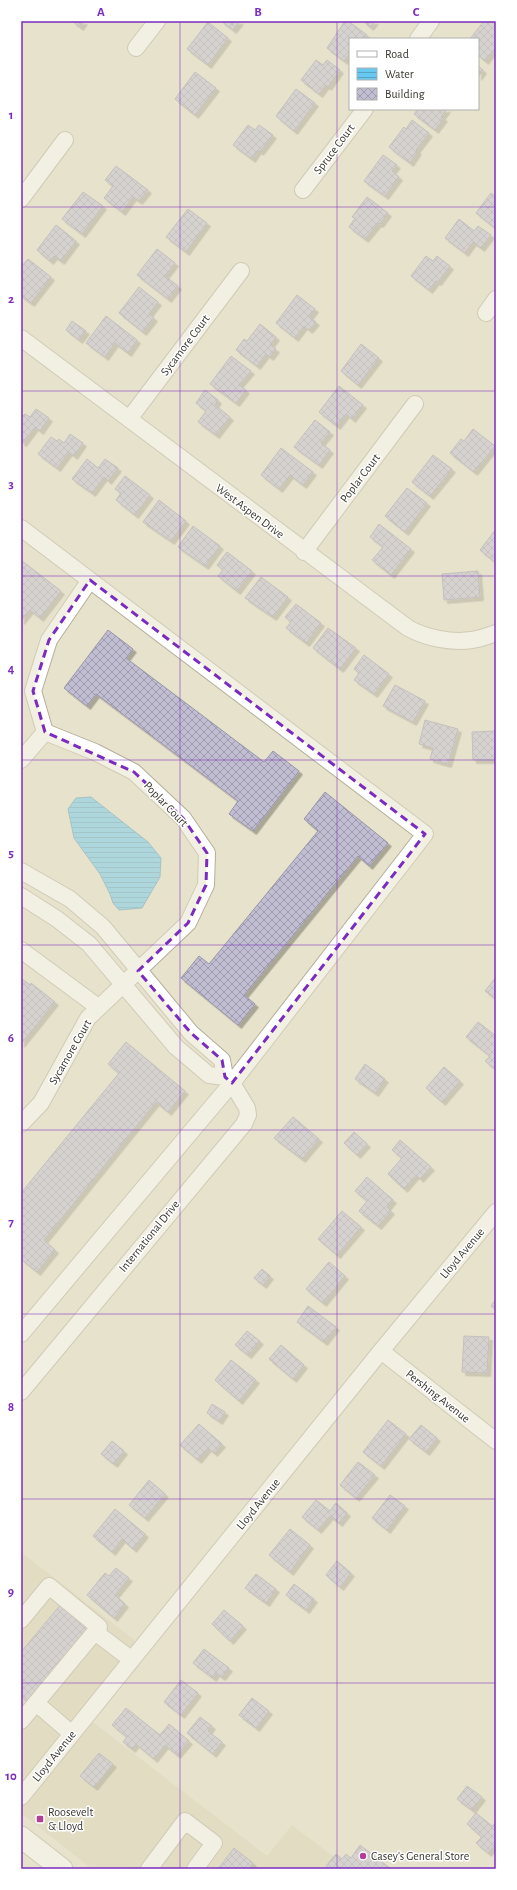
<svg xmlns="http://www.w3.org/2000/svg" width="517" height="1890" font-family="'Alegreya Sans',sans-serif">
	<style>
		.built { fill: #dcd6b9 }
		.water { fill: url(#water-rules); stroke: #599db6 }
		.building { fill: url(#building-cross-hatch); stroke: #9896aa; filter: url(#shadow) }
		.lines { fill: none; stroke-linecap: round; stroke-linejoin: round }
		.minor-casing { stroke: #b4af9a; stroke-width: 18 }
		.major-casing { stroke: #b4af9a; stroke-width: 23 }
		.minor { stroke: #fff; stroke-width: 16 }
		.major { stroke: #fff; stroke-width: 21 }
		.marked { fill: none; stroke: #7b2cbf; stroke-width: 3; stroke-dasharray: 8 5; stroke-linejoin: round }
		.grid { fill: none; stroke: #7b2cbf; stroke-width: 1; stroke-opacity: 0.55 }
		.poi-dot { fill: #b13e97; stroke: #fff; stroke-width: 1.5 }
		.labels { text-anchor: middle; stroke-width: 3; stroke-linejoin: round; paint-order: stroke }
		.street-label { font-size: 12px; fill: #38362e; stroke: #fff }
		.poi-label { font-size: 12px; fill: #38362e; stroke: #fff; text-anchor: start }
		.neatline { fill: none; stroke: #7b2cbf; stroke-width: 1.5 }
		.grid-label { font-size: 13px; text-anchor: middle; font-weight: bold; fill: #7b2cbf }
	</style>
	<defs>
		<pattern id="water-rules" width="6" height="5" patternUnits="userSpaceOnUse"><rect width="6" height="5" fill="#67c9f1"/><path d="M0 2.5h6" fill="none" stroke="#56a4c4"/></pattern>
		<pattern id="building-cross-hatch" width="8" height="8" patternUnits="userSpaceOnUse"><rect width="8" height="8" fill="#c1bed3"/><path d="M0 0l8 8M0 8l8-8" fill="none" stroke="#9e9bac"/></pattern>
		<filter id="shadow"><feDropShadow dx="3.5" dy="3.5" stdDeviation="0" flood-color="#0004"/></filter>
	</defs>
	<rect width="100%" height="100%" fill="#e7e2cc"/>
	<path class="built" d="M21 1552 137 1642 81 1713 267 1856 292 1825 350 1869H92L21 1813Z"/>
	<path class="water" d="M91 797 148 842 161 858 160 877 142 908 119 910 113 903 110 894 100 874 74 838 68 809 76 798Z"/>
	<path class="building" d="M72 21H84L80 27Z
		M221 21H240L233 30Z
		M345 21H348L367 35 364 39H350V53L344 61 327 48Z
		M363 21H375L370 27Z
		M484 21H490L496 26V47L485 61 478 55V39H470Z
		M208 22 228 38 208 65 187 49Z
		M316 60 323 65 327 60 340 70 328 87 326 85 319 94 301 80Z
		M478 66 483 70 478 77Z
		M195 72 216 88 195 115 175 99Z
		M296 89 315 103 294 131 276 116Z
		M418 109H447L441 117 444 118 435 130 414 114Z
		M412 120 429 133 416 150 418 151 410 163 389 147 404 127 406 129Z
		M248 125 255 130 259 125 273 135 260 152 258 150 252 159 233 145Z
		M383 155 397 165 392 171 399 177 385 196 364 181Z
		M116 166 148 190 139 201 133 197 122 212 104 198 113 186 105 180Z
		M83 192 103 206 82 234 62 219Z
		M491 193 496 197V225L494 227 476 213Z
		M367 197 388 213 380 224 378 223 365 239 349 227 355 218 352 217Z
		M188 209 207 223 186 252 166 237Z
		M459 219 474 231 478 226 491 235 481 248 473 242 465 253 445 238Z
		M56 225 76 241 61 261 54 256 50 261 37 250Z
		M157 249 175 263 165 276 178 286 168 299 137 275Z
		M426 256 433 261 437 256 450 266 438 282 436 281 429 290 411 276Z
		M28 259 51 277 31 303 21 296V283L24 279 21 277V267Z
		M139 287 158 302 149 314 154 318 143 332 119 313Z
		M297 295 315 309 309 317 316 322 309 330 304 326 295 338 276 323Z
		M106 316 137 340 128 353 115 343 105 357 86 343Z
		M72 321 86 331 79 340 66 330Z
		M260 324 276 337 270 345 276 349 270 357 266 354 257 366 236 350 244 339 247 341Z
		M361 344 379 358 358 385 341 371Z
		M231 356 251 371 239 385 246 390 236 403 210 384Z
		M339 386 363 405 352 419 346 414 337 426 319 412Z
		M205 390 218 400 215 405 230 417 216 435 198 422 206 411 196 403Z
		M36 409 49 418 40 431 35 427 23 443 21 442V415L23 416 25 414 30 417Z
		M315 420 330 432 321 443 330 450 319 465 294 447Z
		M473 429 495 446 474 472 450 453 461 439 464 441Z
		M70 434 83 443 74 456 69 452 57 468 38 454 51 437 57 441 59 439 64 443Z
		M281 448 313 472 303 485 290 475 279 489 261 475Z
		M433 455 452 469 430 496 412 482Z
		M87 459 98 468 105 459 118 468 108 481 104 477 92 493 72 479Z
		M125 476 150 495 135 515 116 500 121 493 115 489Z
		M407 488 427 503 405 532 385 516Z
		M159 500 186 521 171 541 143 522Z
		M379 524 411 549 391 575 372 560 383 547 370 537Z
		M193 526 220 546 205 566 178 547Z
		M496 529V563L480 550Z
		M227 552 252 571 237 591 218 576 223 570 217 565Z
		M21 560 61 591 40 618 30 610 21 621Z
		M478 571 480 597 444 600 442 574Z
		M261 577 288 597 273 617 245 598Z
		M296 604 321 623 306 643 286 628 291 622 285 617Z
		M328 628 356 648 340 669 313 648Z
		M108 630 133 649 126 658 264 762 273 751 299 771 253 831 229 814 238 801 96 694 87 706 64 688Z
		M364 655 389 674 374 694 354 680 359 673 354 669Z
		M395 685 425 701 413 722 383 706Z
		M425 720 458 729 448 764 430 759 433 748 419 744Z
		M496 731V760H473L472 732Z
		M325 792 388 843 369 866 358 856 244 995 255 1004 238 1025 181 978 199 956 209 964 318 831 304 819Z
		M496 977V999L485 991Z
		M21 978 30 985 31 983 55 1002 21 1044Z
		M478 1022 496 1036V1070L485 1061 490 1056 466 1037Z
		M126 1042 185 1091 168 1112 156 1102 44 1240 55 1250 37 1272 21 1259V1193L119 1073 108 1064Z
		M365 1064 385 1079 375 1093 355 1079Z
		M444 1067 460 1081 442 1102 426 1088Z
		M293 1117 319 1139 302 1159 274 1138Z
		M354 1132 367 1144 357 1155 344 1143Z
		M400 1140 431 1167 420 1179 416 1175 404 1189 388 1174 402 1158 392 1150Z
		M367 1177 393 1200 387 1207 391 1211 378 1226 359 1211 367 1201 355 1191Z
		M342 1211 361 1227 337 1255 318 1239Z
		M329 1262 345 1276 323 1303 306 1289Z
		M262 1269 270 1276 263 1285 254 1278Z
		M496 1299V1310L491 1306Z
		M308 1306 336 1327 324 1342 297 1322Z
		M247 1331 260 1341 248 1355 235 1345Z
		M464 1336 489 1337 487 1373 462 1372Z
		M281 1345 304 1365 293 1379 269 1359Z
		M231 1360 256 1380 239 1401 215 1380Z
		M212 1404 225 1412 219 1421 207 1413Z
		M388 1420 406 1434 381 1466 363 1452Z
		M199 1424 222 1444 214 1453 208 1448 198 1460 180 1445Z
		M421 1425 437 1438 426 1452 409 1439Z
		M112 1441 124 1451 114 1464 101 1454Z
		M358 1462 375 1475 356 1498 340 1485Z
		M149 1480 165 1494 145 1518 129 1505Z
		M390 1495 405 1506 387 1530 372 1518Z
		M316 1500 330 1511 336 1503 347 1513 339 1523 330 1516 318 1530 302 1517Z
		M115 1509 145 1534 133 1549 122 1539 112 1552 93 1536Z
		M290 1529 310 1545 290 1572 269 1555Z
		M337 1561 351 1573 340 1587 326 1575Z
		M116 1568 129 1578 115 1595 125 1604 114 1618 87 1595 105 1573 109 1576Z
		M256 1574 276 1589 266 1603 245 1588Z
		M294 1584 314 1599 306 1610 286 1595Z
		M62 1603 90 1626 30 1704 21 1696V1652Z
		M224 1610 243 1626 230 1641 212 1624Z
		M204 1649 229 1668 222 1677 216 1673 213 1678 193 1663Z
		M181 1680 198 1693 181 1715 164 1702Z
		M252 1698 269 1711 256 1728 239 1715Z
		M126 1708 160 1735 169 1724 189 1741 177 1755 165 1745 154 1759 136 1744 132 1749 123 1742 127 1737 112 1725Z
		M200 1717 212 1726 208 1731 222 1742 213 1754 187 1733Z
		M99 1753 113 1764 94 1787 80 1776Z
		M467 1786 482 1797 472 1810 457 1799Z
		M476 1813 492 1826 496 1823V1844L488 1853 476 1843 482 1837 467 1824Z
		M360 1845 391 1869H329L326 1866 336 1854 342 1859 346 1854 351 1858Z
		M234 1848 253 1863 249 1869H218Z"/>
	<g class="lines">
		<defs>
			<path id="minor" d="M418 39 431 21
				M136 48 157 21
				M303 190 365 109
				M21 199 65 140
				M486 313 496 299
				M21 338 408 628C426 638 451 643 472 640 480 639 488 636 496 633
				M129 419 241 271
				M21 528 425 834 232 1083 21 1334
				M304 552 415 404
				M45 732 33 691 49 640 90 580
				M21 760 45 732
				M21 871 70 899 103 927 191 1033 222 1060 225 1077
				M21 896 57 919 89 944 176 1047 209 1075 225 1077 232 1083 247 1108 248 1115 244 1124 21 1392
				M21 950 98 1007
				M21 1124 41 1103 88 1018 188 923 206 885 207 853 183 818 134 772 95 752 45 732
				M381 1351 496 1441
				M21 1620 49 1586 99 1627 21 1721
				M95 1632 132 1660
				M36 1703 72 1734
				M21 1797 381 1351 496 1212
				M149 1869 185 1821 214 1843 195 1869"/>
			<path id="major" d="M21 1837 62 1869"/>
		</defs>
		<use href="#minor" class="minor-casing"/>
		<use href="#major" class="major-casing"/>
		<use href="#minor" class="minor"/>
		<use href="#major" class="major"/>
	</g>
	<path d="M0 0H517V1890H0ZM90 580 425 834 232 1083 225 1077 222 1060 191 1033 138 971 188 923 206 885 207 853 183 818 134 772 45 732 33 691 49 640Z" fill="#e7e2cc" fill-opacity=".55" fill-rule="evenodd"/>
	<path class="marked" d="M90 580 425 834 232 1083 225 1077 222 1060 191 1033 138 971 188 923 206 885 207 853 183 818 134 772 45 732 33 691 49 640Z"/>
	<path class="grid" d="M180 21V1869M337 21V1869M21 207H496M21 391H496M21 576H496M21 760H496M21 945H496M21 1130H496M21 1314H496M21 1499H496M21 1683H496"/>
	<g class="poi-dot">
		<rect x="36" y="1815" width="8" height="8" rx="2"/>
		<circle cx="363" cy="1856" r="4"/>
	</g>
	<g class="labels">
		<g class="street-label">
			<text transform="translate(334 149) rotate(-53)" y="4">Spruce Court</text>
			<text transform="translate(185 345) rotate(-53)" y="4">Sycamore Court</text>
			<text transform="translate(360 478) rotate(-53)" y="4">Poplar Court</text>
			<text transform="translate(250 511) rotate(37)" y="4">West Aspen Drive</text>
			<text transform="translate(166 804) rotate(46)" y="4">Poplar Court</text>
			<text transform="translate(70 1052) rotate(-60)" y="4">Sycamore Court</text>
			<text transform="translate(149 1236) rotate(-51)" y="4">International Drive</text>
			<text transform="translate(462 1253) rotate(-50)" y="4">Lloyd Avenue</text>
			<text transform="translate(438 1396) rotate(38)" y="4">Pershing Avenue</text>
			<text transform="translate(258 1504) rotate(-51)" y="4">Lloyd Avenue</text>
			<text transform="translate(54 1756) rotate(-51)" y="4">Lloyd Avenue</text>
		</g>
		<g class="poi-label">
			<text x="48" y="1816">Roosevelt<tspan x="48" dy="14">&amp; Lloyd</tspan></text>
			<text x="371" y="1860">Casey's General Store</text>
		</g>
	</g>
	<rect width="517" height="1890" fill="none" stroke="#ffffff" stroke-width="44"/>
	<rect x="349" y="38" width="130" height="72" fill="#ffffff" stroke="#afafab"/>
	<rect x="357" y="51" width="20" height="6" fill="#ffffff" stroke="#afafab"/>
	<text x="385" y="58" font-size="12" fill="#38362e">Road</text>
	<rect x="357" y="68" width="20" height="12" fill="url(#water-rules)" stroke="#afafab"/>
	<text x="385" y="78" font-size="12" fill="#38362e">Water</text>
	<rect x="357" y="88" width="20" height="12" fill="url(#building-cross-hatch)" stroke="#afafab"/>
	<text x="385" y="98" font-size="12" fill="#38362e">Building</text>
	<rect x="22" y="22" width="473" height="1846" class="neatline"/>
	<g class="grid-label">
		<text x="101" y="16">A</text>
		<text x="258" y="16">B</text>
		<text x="416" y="16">C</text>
		<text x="11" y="119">1</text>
		<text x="11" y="303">2</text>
		<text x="11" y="488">3</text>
		<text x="11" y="673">4</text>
		<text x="11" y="857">5</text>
		<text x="11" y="1042">6</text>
		<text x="11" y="1226">7</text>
		<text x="11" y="1411">8</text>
		<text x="11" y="1596">9</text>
		<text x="11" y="1780">10</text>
	</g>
</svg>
